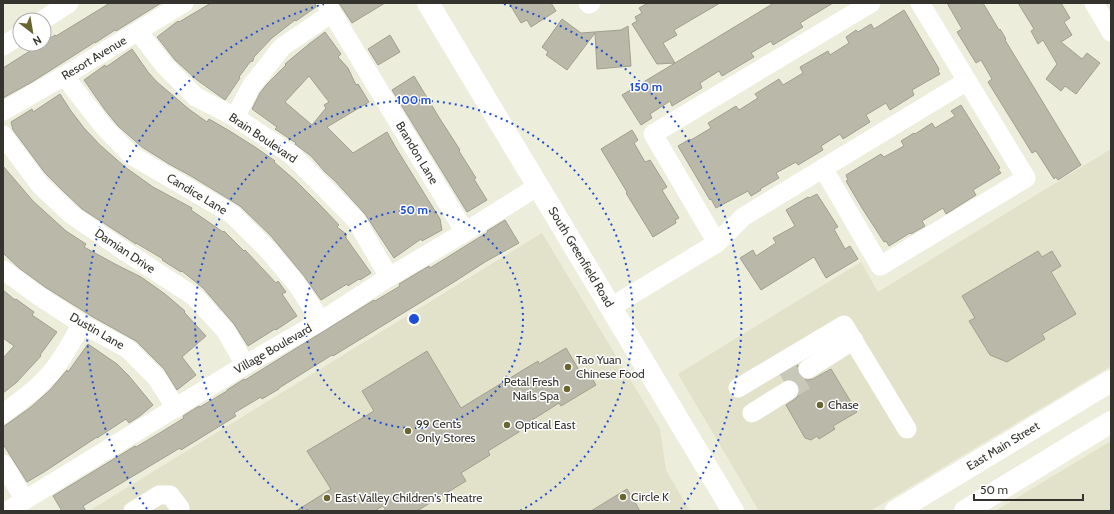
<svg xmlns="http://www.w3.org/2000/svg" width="1114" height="514" font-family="Cabin,sans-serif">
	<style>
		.built { fill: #e2e1c9 }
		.building { fill: #bab9a9; stroke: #a1a090; fill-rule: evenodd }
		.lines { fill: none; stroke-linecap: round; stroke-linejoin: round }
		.minor-tunnel { stroke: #c8c8b9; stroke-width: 19; stroke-dasharray: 19 10; stroke-linecap: butt }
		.minor { stroke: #fff; stroke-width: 19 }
		.major { stroke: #fff; stroke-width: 22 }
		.ring { fill: none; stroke: #1d4ed8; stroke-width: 2; stroke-dasharray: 2 4 }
		.poi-dot { fill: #696531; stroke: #fff; stroke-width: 1.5 }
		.labels { text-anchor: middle; stroke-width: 3; stroke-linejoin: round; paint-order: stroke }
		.street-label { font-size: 12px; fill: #34332d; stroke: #fff }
		.poi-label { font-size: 12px; fill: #34332d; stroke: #fff; text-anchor: start }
		.centre { fill: #1d4ed8; stroke: #fff; stroke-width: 2 }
		.ring-label { font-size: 12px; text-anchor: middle; font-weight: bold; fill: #1d4ed8; stroke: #fff; stroke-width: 3; stroke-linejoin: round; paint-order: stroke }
	</style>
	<rect width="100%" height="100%" fill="#ededdc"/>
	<path class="built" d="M1111 149V366L870 511H759L678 374 861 262 878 292Z
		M542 233 660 429 666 470 690 511H89Z
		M1111 441V511H995Z"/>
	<path class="building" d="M110 3H161L116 31 115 30 95 43V42L32 82 3 98V68L41 44H44V42L55 35 56 36Z
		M211 3H315L316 7 296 21 295 20 272 38 254 57 253 61 250 62 239 77 240 78 225 100 197 80 175 60 157 37 178 21 179 22Z
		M339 3H385L352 23Z
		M509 3H551L556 11 531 27 527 20 521 23Z
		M648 3H720L674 30 677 35 663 43 675 63 774 3H833L800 23 803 27 773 45 771 41 751 53 754 57 722 76 719 71 700 83 702 88 672 106 670 101 650 114 652 118 641 125 622 95 675 63 657 64 632 24 637 21 635 17 642 13 639 8Z
		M947 3H983L999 30 1000 29 1006 39 1005 40 1081 165 1058 180 1056 177 1054 179 1036 151 1032 153 988 82 992 79 981 60 976 63 957 32 962 29Z
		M1018 3H1061L1070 18 1064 22 1072 35 1061 42 1082 59 1087 53 1100 63 1076 94 1065 86 1061 91 1046 79 1057 64 1043 40 1038 44 1031 31 1034 29Z
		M904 10 939 69 938 71 940 74 912 90 914 95 890 110 886 103 866 115 870 122 843 139 840 134 821 146 823 150 798 165 796 162 776 173 779 178 760 189 761 190 751 196 748 191 716 208 711 199 710 200 678 146 690 139 691 140 711 128 708 123 736 106 739 110 758 98 755 94 779 79 783 85 803 73 800 67 828 51 830 55 849 43 846 37 856 30 858 32 871 24 874 29Z
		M562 19 581 33 621 30 628 26 631 66 597 69 595 33 567 70 546 55 548 52 542 47Z
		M325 32 341 54 338 57 348 68 356 85 358 84 369 102 327 127 353 153 387 132 396 148 440 219 442 230 422 241 421 239 394 258 365 214 335 181 325 172 311 156 295 144 296 143 275 129 277 127 252 109 260 93 267 84 286 65 285 64 309 44ZM309 76 329 102 324 105 326 108 312 125 285 102Z
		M390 35 400 52 378 65 368 49Z
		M132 49 148 72 157 82 190 110 207 122 209 119 228 130 255 147 275 161 274 162 296 181 321 206 339 225 337 227 346 234V238L371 273 360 280 359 279 348 286 347 284 321 300 304 276 271 236 240 206 191 176 169 164 142 147 118 126 105 110 84 80 105 65 106 67Z
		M414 76 440 119 460 150 459 151 476 178 474 179 487 200 467 212 392 90Z
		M60 94 71 111 84 128 100 145 125 167 153 187 192 208 191 210 223 232 224 231 244 251 245 250 276 283 278 281 286 292 282 294 297 316 276 330 275 329 248 346 234 324 203 288 182 271 181 272 162 260 163 259 136 243V244L82 209 62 190 45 173 13 130 11 122 32 109 33 112Z
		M961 105 1000 168 998 169 1001 173 973 190 976 195 946 214 943 208 922 221 925 226 911 234 910 233 889 246 886 241 884 242 862 208 846 181 848 180 846 175 881 154 884 157 904 146 901 141 914 133 915 134 932 123 935 128 955 116 951 111Z
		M632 130 638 140 634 143 645 162 650 160 667 187 662 190 679 218 675 220 676 223 653 237 626 193 627 192 601 149Z
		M3 166 33 201 66 231 86 244 84 247 115 264 141 277 165 294 185 311 184 312 206 336 182 357 196 375 177 390 164 369 136 341 93 317 45 287 19 268 3 253Z
		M817 194 838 227 834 229 845 249 850 246 858 259 826 278 814 257 761 290 740 258 753 250 756 256 776 243 773 238 795 226 786 210 808 197 809 198Z
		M505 220 519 243 485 262 454 282 333 356 332 355 279 388V389L262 399 261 397 234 413 236 416 181 450 180 448 83 506 86 511H62L53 496 135 446 136 447 158 434 184 418 183 416 199 406 200 407 227 391V390L244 379 245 380 374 300 375 301 400 286 399 284 429 266 430 268 488 232 487 231Z
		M1038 251 1042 257 1052 251 1061 266 1051 272 1076 314 1042 334 1045 339 1007 362 990 355 969 321 975 318 962 296Z
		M3 290 15 300 16 299 34 312 32 315 57 332 40 355 41 356 16 383 3 393V358L14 346 3 338Z
		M88 344 117 364 129 376 153 405 140 416 129 423 126 419 97 438V437L44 472 27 482 3 444V427L31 407 50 390 67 370 68 372Z
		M566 348 583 377 589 373 596 385 561 406 559 403 518 429 519 432 488 451 490 455 461 473 466 481 417 511H386L383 506 374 511H296L331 489 307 451 374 411 362 391 427 351 461 408 538 361 539 364Z
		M798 365 797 370 799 375 803 379 808 380 813 379 831 369 857 412 833 426 835 429 819 439 817 436 811 440 805 438 786 405 795 399 798 396 800 389 798 385 795 381 789 379 784 380 781 375Z
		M627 489 640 511H591Z"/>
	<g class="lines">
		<path class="minor-tunnel" d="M780 375 803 361
			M789 390 812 376"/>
		<path class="minor" d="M326 3 465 232
			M588 3 589 4 591 3
			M1094 3 1111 32
			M43 20 69 3
			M138 31 164 65 196 97 235 117 292 155 356 220 389 277
			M3 46 20 35
			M64 76 104 127 131 155 232 214 269 251 296 283 321 321
			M3 111 64 76 184 3
			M235 117 252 85 282 47 332 13
			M3 135 40 185 72 215 120 248 195 297 226 331 245 365
			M823 168 880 266 1026 178 920 3
			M717 243 653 134 871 3
			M3 270 39 296 82 324 128 349 156 377 176 408
			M611 307 717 243 743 217 967 81
			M808 369 854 340
			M738 388 844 325 907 429
			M752 413 789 390
			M3 414C21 400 40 387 54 369 65 355 73 339 82 324
			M3 464 25 500
			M7 511 245 365 321 321 389 277 465 232 538 186
			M133 511 159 495H170L180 508"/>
		<path class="major" d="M428 3 733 511
			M896 511 1111 381
			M965 511 1111 422"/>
	</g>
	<g class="ring">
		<circle cx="414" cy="319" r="109"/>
		<path d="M308 511A219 219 0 1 1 520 511"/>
		<path d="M147 509A328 328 0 0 1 324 4M504 4A328 328 0 0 1 681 509"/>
	</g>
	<g class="poi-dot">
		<circle cx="568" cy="367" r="4"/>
		<circle cx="567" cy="389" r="4"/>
		<circle cx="820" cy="405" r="4"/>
		<circle cx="507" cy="425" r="4"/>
		<circle cx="408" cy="431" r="4"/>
		<circle cx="623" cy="497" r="4"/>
		<circle cx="327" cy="498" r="4"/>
	</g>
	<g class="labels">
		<g class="street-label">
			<text transform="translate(94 58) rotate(-31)" y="4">Resort Avenue</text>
			<text transform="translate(263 138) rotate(34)" y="4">Brain Boulevard</text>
			<text transform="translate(417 153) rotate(59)" y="4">Brandon Lane</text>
			<text transform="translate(197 194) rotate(31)" y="4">Candice Lane</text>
			<text transform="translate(125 251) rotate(34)" y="4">Damian Drive</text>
			<text transform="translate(581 257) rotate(59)" y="4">South Greenfield Road</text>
			<text transform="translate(97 331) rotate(30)" y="4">Dustin Lane</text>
			<text transform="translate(273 349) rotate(-30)" y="4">Village Boulevard</text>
			<text transform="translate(1003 446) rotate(-31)" y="4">East Main Street</text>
		</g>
		<g class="poi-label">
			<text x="576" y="364">Tao Yuan<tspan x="576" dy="14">Chinese Food</tspan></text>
			<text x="559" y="386" text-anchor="end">Petal Fresh<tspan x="559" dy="14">Nails Spa</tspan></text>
			<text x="828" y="409">Chase</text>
			<text x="416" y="428">99 Cents<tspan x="416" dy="14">Only Stores</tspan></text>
			<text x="515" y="429">Optical East</text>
			<text x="631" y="501">Circle K</text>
			<text x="335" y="502">East Valley Children's Theatre</text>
		</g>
	</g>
	<circle cx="414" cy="319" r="6" class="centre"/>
	<g class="ring-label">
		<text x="646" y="91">150 m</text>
		<text x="414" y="104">100 m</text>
		<text x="414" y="214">50 m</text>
	</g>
	<rect width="1114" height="514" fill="none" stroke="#34332d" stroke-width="8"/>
	<g transform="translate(32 32) rotate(149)"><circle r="19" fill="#ffffff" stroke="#aeadab"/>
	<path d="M0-3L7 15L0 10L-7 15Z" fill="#696531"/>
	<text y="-6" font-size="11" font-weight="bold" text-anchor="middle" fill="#34332d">N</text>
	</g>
	<path d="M974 494v6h109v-6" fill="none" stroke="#34332d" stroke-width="2"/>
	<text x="980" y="494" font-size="12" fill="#34332d" stroke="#ffffff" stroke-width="3" paint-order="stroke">50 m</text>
</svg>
